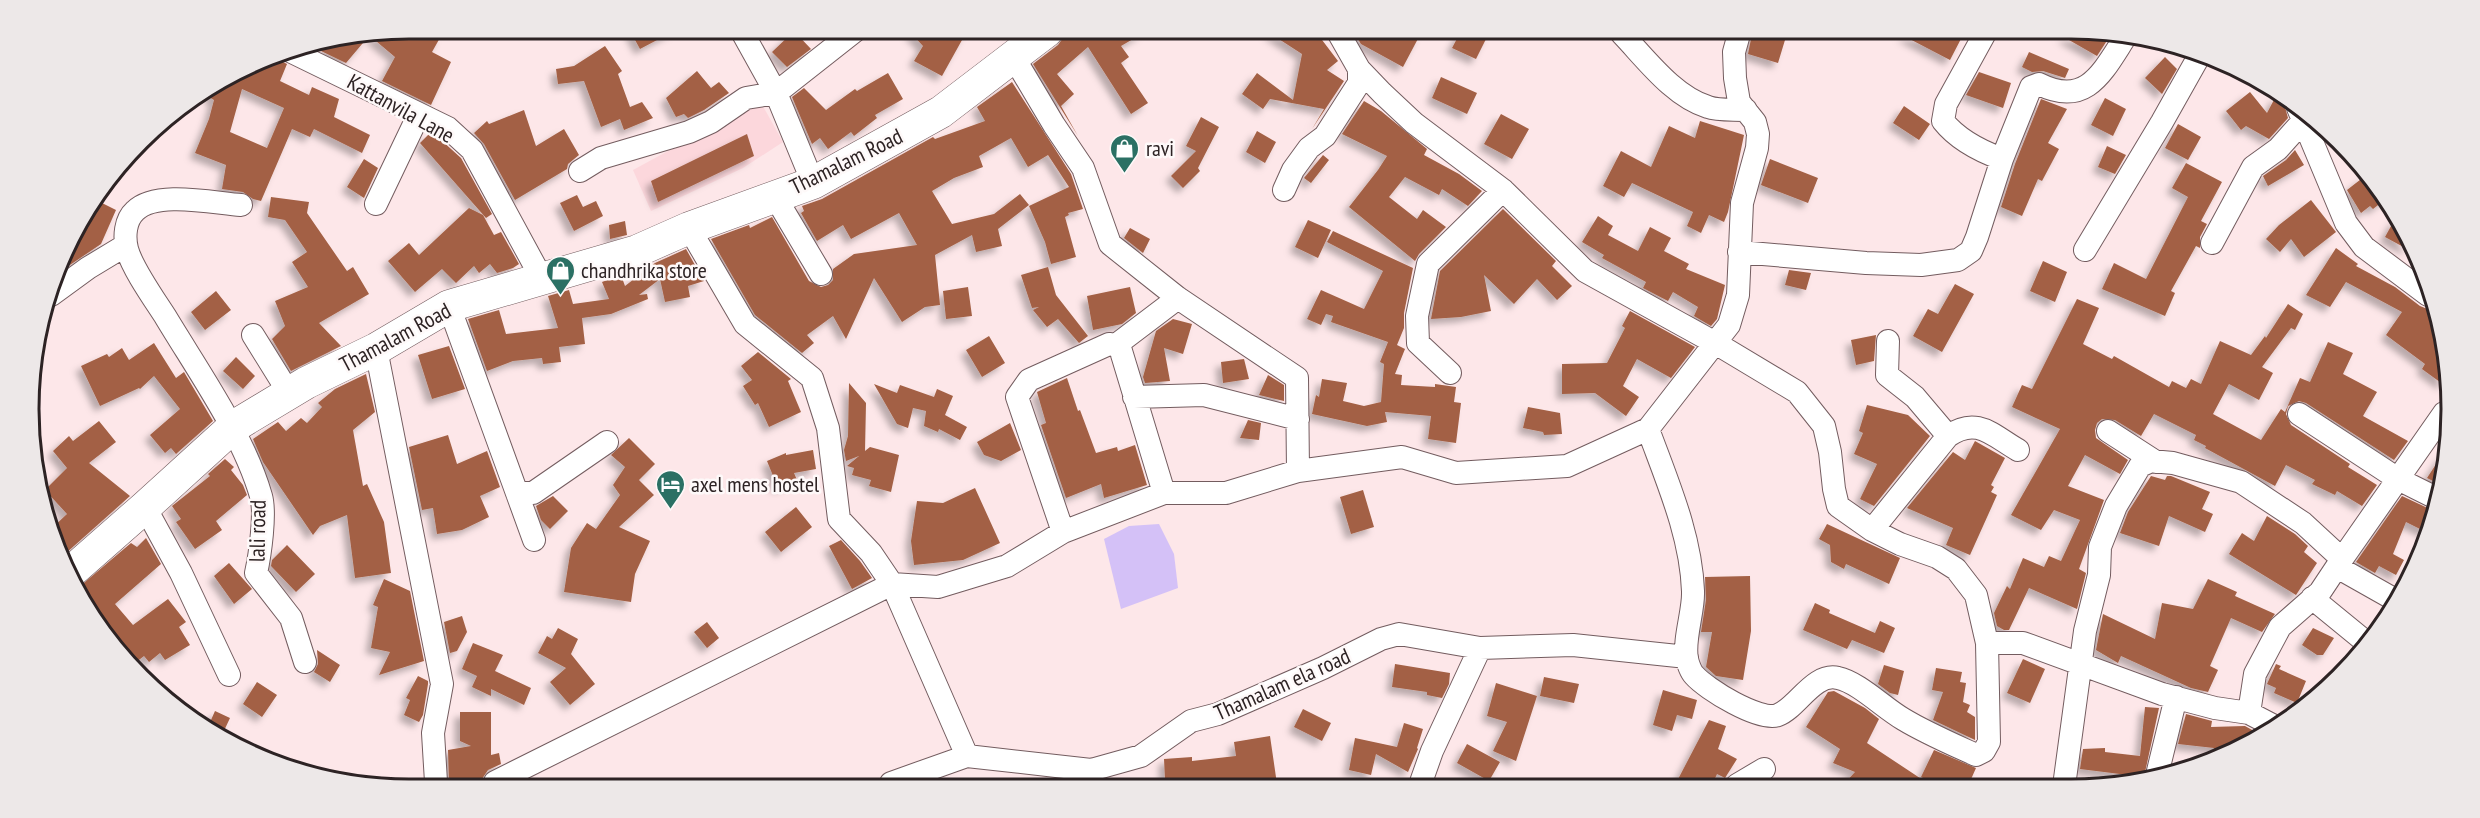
<svg xmlns="http://www.w3.org/2000/svg" width="2480" height="818" font-family="'PT Sans Narrow',sans-serif">
	<style>
		.built { fill: #fcd7dc }
		.water { fill: #d4c1f7 }
		.building { fill: #a36044; fill-rule: evenodd; filter: url(#shadow) }
		.lines { fill: none; stroke-linecap: round; stroke-linejoin: round }
		.street-casing { stroke: #735c5f; stroke-width: 24 }
		.secondary-casing { stroke: #735c5f; stroke-width: 33 }
		.street { stroke: #fff; stroke-width: 22 }
		.secondary { stroke: #fff; stroke-width: 32 }
		.labels { text-anchor: middle; stroke-width: 5; stroke-linejoin: round; paint-order: stroke }
		.street-label { font-size: 22px; fill: #2d2324; stroke: #fef9f9 }
		.poi-label { font-size: 22px; fill: #2d2324; stroke: #fef9f9; text-anchor: start }
		.rim { fill: none; stroke: #2d2324; stroke-width: 3 }
	</style>
	<defs>
		<filter id="shadow"><feDropShadow dx="-5.5" dy="5.5" stdDeviation="3" flood-color="#0004"/></filter>
	</defs>
	<rect width="100%" height="100%" fill="#fde7e9"/>
	<path class="built" d="M760 101 783 142 743 168 651 211 633 170Z"/>
	<path class="water" d="M1159 524 1174 554 1178 588 1121 609 1104 539 1129 526Z"/>
	<path class="building" d="M409 28 428 29 441 36 432 52 451 62 431 105 382 81 395 57 370 36Z
		M629 29 647 30H676L640 49Z
		M794 31 811 49 787 67 772 52Z
		M909 31H967L942 76 914 61 923 46Z
		M1065 31 1145 32 1121 46 1129 57 1121 63 1148 103 1131 114 1088 47 1057 74 1074 94 1061 106 1078 136 1033 64 1058 45 1063 38Z
		M1268 32H1316L1338 61 1327 70 1344 81 1312 129 1324 109 1270 99 1263 109 1242 94 1257 73 1293 100 1302 54Z
		M1354 33H1421L1403 67 1361 44Z
		M1460 33H1489L1476 59 1452 48Z
		M1752 34H1767L1785 40 1778 63 1748 54Z
		M1902 35H1963L1950 60Z
		M2062 36H2110L2097 56Z
		M368 37 346 63 321 51 327 45Z
		M605 46 622 71 618 74 630 107 642 102 653 118 624 130 620 119 601 127 584 81 558 84 556 69 574 66Z
		M2029 52 2069 69 2065 78 2043 71 2032 72 2022 67Z
		M271 56 287 64 280 81 309 95 312 87 339 99 334 117 370 135 362 153 314 129 310 137 292 129 261 201 253 199 243 192 222 189 226 165 195 153 209 119 214 100 209 97 213 89 264 57ZM242 89 284 108 267 148 230 132Z
		M2165 57 2177 69 2162 94 2145 78Z
		M697 71 711 88 719 82 729 93 704 110 688 118 684 114 676 117 666 98Z
		M1979 72 2011 83 2003 108 1966 95Z
		M888 73 903 99 875 115 877 118 854 136 851 132 828 149 820 138 812 144 792 97 804 88 826 110 855 89 857 91Z
		M1441 77 1477 93 1467 114 1432 98Z
		M1012 82 1071 174 1083 209 1068 213 1069 215 1065 217 1076 257 1051 264 1045 242 1029 206 1069 187 1048 155 1028 167 1011 138 979 156 983 167 954 178 932 191 952 224 994 214 1020 194 1029 205 998 229 1002 246 976 252 972 235 935 255 940 305 925 307 902 322 874 278 846 339 833 316 807 335 814 343 802 353 755 315 711 239 749 225 750 228 772 217 809 281 821 287 828 285 833 280V269L854 254 917 245 899 213 851 239 843 225 817 241 801 213 804 211 802 206 822 199 933 137 935 139 985 121 977 107Z
		M2250 92 2267 113 2276 96 2286 102 2285 107 2288 118 2269 139 2246 126 2241 130 2226 111Z
		M2105 98 2126 109 2113 136 2091 125Z
		M2041 99 2067 109 2048 143 2059 149 2042 181 2038 179 2022 216 2001 207 2015 164Z
		M1364 101 1381 111 1427 149 1424 155 1459 174 1482 191 1468 206 1442 189 1439 195 1405 177 1389 197 1417 219 1423 210 1446 227 1419 254 1415 261 1349 207 1378 170 1387 156 1342 134Z
		M1904 106 1930 124 1919 140 1893 123Z
		M524 110 536 146 564 129 579 155 568 164 567 169 515 200 484 144 474 133 487 121 489 124Z
		M1501 114 1529 129 1512 159 1484 144Z
		M1201 117 1219 127 1198 168 1200 171 1183 188 1171 176 1196 151 1186 146Z
		M1700 121 1744 135 1728 212 1724 222 1709 215 1701 233 1687 226 1693 212 1632 183 1624 197 1603 186 1621 151 1651 167 1669 126 1695 138Z
		M2178 124 2201 137 2188 160 2165 148Z
		M1257 131 1276 142 1265 163 1246 152Z
		M429 134 440 139 461 158 492 214 486 218 420 143Z
		M747 134 754 156 658 202 651 181Z
		M2107 146 2126 155 2115 174 2098 167Z
		M2295 150 2304 165 2268 186 2263 176 2286 160Z
		M1323 155 1329 160 1311 183 1304 178Z
		M364 159 378 168 364 198 347 187Z
		M1770 159 1818 178 1808 203 1761 185Z
		M2186 163 2222 182 2201 221 2207 224 2200 237V248L2196 246 2171 291 2175 293 2165 316 2102 289 2114 263 2146 279 2188 197 2172 188Z
		M2365 176 2387 198 2373 209 2370 206 2361 213 2347 190Z
		M577 195 583 207 596 201 603 216 574 231 560 203Z
		M271 197 309 202 307 213 347 271 353 267 369 294 319 323 341 346 291 371 272 339 285 326 275 301 308 287 292 262 307 252 285 220 268 217Z
		M2311 200 2336 232 2304 257 2291 239 2280 252 2266 239 2279 225Z
		M98 201 116 210 101 244 58 273 68 240Z
		M469 208 483 215 494 235 501 232 519 264 513 268 497 273 490 264 479 273 474 266 456 283 442 269 415 292 388 261 409 243 419 255Z
		M1503 209 1556 261 1552 266 1572 286 1557 300 1537 279 1514 304 1484 275 1491 311 1461 317 1431 319 1440 271Z
		M1598 216 1613 226 1608 235 1638 251 1650 227 1671 238 1664 251 1689 264 1686 269 1725 285 1717 319 1711 326 1694 316 1698 307 1673 292 1668 301 1643 288 1646 282 1602 258 1604 255 1582 242Z
		M2396 217 2402 234 2409 250 2385 237Z
		M1308 220 1331 230 1318 258 1295 247Z
		M625 221 627 235 610 239 609 225Z
		M1130 228 1150 239 1143 253 1124 238Z
		M1333 231 1413 268 1404 313V328L1397 345 1405 349 1395 374 1402 375 1401 385 1435 387V384L1456 387 1454 402 1461 403 1456 443 1428 439 1431 416 1385 412 1387 422 1367 426 1312 414 1316 395 1319 397 1322 379 1347 383 1343 401 1364 406 1381 402 1384 364 1380 362 1388 342 1331 322 1333 316 1326 314 1321 325 1307 319 1321 290 1364 309 1383 271 1327 242Z
		M2336 248 2358 264 2356 266 2395 287 2420 306 2435 312 2444 335V385L2422 369 2425 364 2386 335 2402 312 2346 282 2330 307 2306 295Z
		M686 249 704 281 688 286 690 297 665 302 660 279 639 295 647 294 648 299 611 314 582 318 585 344 559 347 561 362 543 364 542 358 513 361 487 371 468 319 499 310 506 334 558 328 548 296 569 290 573 304 609 299 602 282 621 275 625 286 655 263Z
		M2043 261 2067 272 2055 302 2030 291Z
		M1048 267 1056 295 1088 336 1079 343 1058 319 1047 327 1033 310 1039 307 1032 308 1021 275Z
		M1789 270 1811 273 1806 290 1785 285Z
		M1955 284 1974 294 1942 352 1913 336 1928 309 1938 314Z
		M968 287 972 316 946 319 943 291Z
		M1130 287 1136 313 1122 324 1093 330 1087 296Z
		M216 291 231 310 205 330 191 312Z
		M2077 299 2099 308 2083 344 2112 359 2114 356 2169 387 2172 381 2186 388 2191 379 2201 384 2220 341 2251 355 2265 336 2266 338 2288 304 2303 314 2295 330 2291 328 2262 367 2273 373 2259 400 2229 384 2213 414 2261 440 2281 409 2285 412 2300 378 2310 382 2328 342 2353 353 2343 374 2377 392 2363 416 2408 441 2394 460 2306 403 2299 401 2288 406 2286 414 2291 425 2350 464 2348 467 2377 485 2362 506 2337 491 2335 495 2312 484 2315 480 2286 465 2275 486 2205 448 2206 446 2194 440 2196 435 2154 414 2141 436 2115 420 2102 419 2097 423 2095 430 2096 438 2128 460 2120 474 2085 455 2068 486 2104 500 2079 569 2086 573 2077 609 2029 588 2009 630H2004L1997 626 1994 613 2007 586 2010 589 2023 558 2044 567 2049 556 2061 561 2080 520 2054 510 2041 530 2011 515 2060 429 2012 407 2022 385 2032 389Z
		M1630 311 1695 347 1671 378 1637 359 1623 386 1639 397 1626 416 1595 393 1562 394V364L1607 363 1625 328 1622 326Z
		M1173 319 1192 324 1183 354 1164 348 1170 381 1145 383 1143 377 1156 331Z
		M1876 335 1874 361 1856 365 1851 340Z
		M989 336 1005 363 982 377 966 350Z
		M154 343 176 378 184 372 213 421 176 454 171 448 165 453 150 435 180 409 154 376 140 389 139 388 100 406 81 366 107 354 109 357 122 348 129 360Z
		M449 346 465 389 432 399 418 355Z
		M758 352 791 379 788 381 801 412 769 427 758 403 755 405 743 386 752 380 741 366Z
		M236 357 255 376 243 389 223 371Z
		M1244 359 1249 379 1223 383 1221 362Z
		M366 374 375 412 353 430 363 486 367 484 384 522 391 573 355 578 347 515 320 526 313 535 263 462 253 439 278 422 286 431 301 418 307 423 322 407 318 403 335 389Z
		M1268 375 1284 385V401L1259 395Z
		M1067 378 1078 411 1080 410 1096 453 1117 447 1118 451 1135 445 1147 485 1104 498 1101 484 1066 498 1041 425 1046 423 1037 392Z
		M849 383 866 403 865 451 870 447 899 455 891 492 869 486 871 480 852 475 854 468 847 466 859 456 846 461 844 450 848 436Z
		M874 384 897 393 900 385 934 397 937 389 953 396 945 415 967 427 960 440 939 429 938 432 924 426 926 411 913 408 908 428 897 424Z
		M1867 405 1908 415 1930 436 1874 506 1860 499 1877 464 1854 454 1863 433 1859 431Z
		M1528 407 1560 413 1562 434 1544 435 1543 432 1523 428Z
		M1248 420 1261 423 1259 440 1240 438Z
		M99 421 116 442 89 463 130 496 65 554 51 529 67 514 45 490 67 468 53 451 69 436 73 441Z
		M1010 423 1021 450 1001 461 984 455 977 442Z
		M448 435 457 464 487 451 500 487 480 496 489 517 462 530 437 534 433 508 422 510 409 447Z
		M629 438 655 464 639 480 654 495 619 527 650 541 635 574 631 602 564 592 571 548 587 523 596 529 620 495 613 485 625 467 611 455Z
		M1975 441 2005 458 1991 485 1994 487 1991 492 1997 495 1970 555 1946 545 1953 528 1907 508 1953 452 1965 460Z
		M813 450 816 469 794 473 797 480 778 488 767 461 786 453V455Z
		M2444 452V484L2443 486 2427 478Z
		M225 459 234 467 231 470 243 485 247 495 216 521 222 530 195 549 176 522 181 519 172 506 210 476 208 474Z
		M2151 476 2165 480 2167 476H2171L2210 492 2202 509 2213 514 2205 532 2169 516 2159 546 2120 533 2128 512Z
		M975 488 1000 543 963 560 914 565 911 541 917 501 943 503Z
		M1363 490 1374 527 1351 534 1340 497Z
		M553 496 568 511 550 529 541 520 536 506Z
		M2402 496 2434 511 2426 532 2406 522 2393 554 2404 560 2396 575 2379 566 2375 573 2356 562Z
		M796 507 812 527 781 552 765 532Z
		M2267 516 2295 534 2308 546 2304 552 2317 563 2296 595 2229 554 2242 533 2254 541Z
		M1827 524 1900 558 1889 584 1846 564 1844 569 1831 562 1830 545 1819 539Z
		M146 538 161 564 115 604 133 625 168 599 186 622 179 627 190 645 165 660 160 653 149 662 144 656 135 663 93 621 78 588 131 543 137 547Z
		M841 540 860 561 872 578 852 589 829 546Z
		M287 545 315 574 296 592 271 566 272 560Z
		M229 563 252 589 234 604 214 576Z
		M1750 576 1751 631 1743 680 1716 676 1706 667 1712 632H1701L1706 600 1705 577Z
		M384 579 410 591 424 661 379 675 390 652 371 648 378 607 373 605Z
		M2208 579 2237 592 2235 596 2275 614 2262 632 2231 618 2210 666 2218 670 2208 692 2191 688 2121 656 2118 663 2096 650 2103 614 2155 639 2162 603 2193 609Z
		M1815 603 1830 610 1829 613 1875 633 1880 621 1895 628 1884 653 1852 640 1847 649 1803 630Z
		M462 616 467 632 457 651 450 653 444 622Z
		M707 622 719 638 707 648 694 632Z
		M558 628 578 639 571 654 595 684 570 705 550 682 566 668 538 653 547 636 552 639Z
		M2313 628 2334 638 2323 655H2317L2302 645Z
		M473 643 503 655 495 671 531 688 524 705 491 689V696L472 687 477 676 462 669Z
		M317 650 340 665 330 682 314 672 318 664Z
		M2023 659 2045 669 2030 703 2007 693Z
		M1395 664 1450 673 1449 684 1442 698 1427 695V692L1392 687Z
		M2276 664 2281 666 2279 669 2306 681 2297 703 2274 693 2276 688 2267 684Z
		M1884 665 1904 671 1898 695 1890 693 1878 684Z
		M1936 668 1962 672 1960 682 1966 683 1963 702 1970 705 1967 712 1975 717V740L1933 720 1943 692 1932 690Z
		M418 676 428 681V684L423 715 419 722 404 715 410 700 406 698Z
		M1544 677 1579 684 1574 703 1540 696Z
		M257 682 277 695 262 717 243 704Z
		M1496 683 1537 696 1516 761 1493 751 1507 722 1487 716Z
		M1663 690 1697 700 1692 719 1677 715 1672 731 1653 725Z
		M1834 691 1865 708 1879 719 1867 743 1932 786H1842L1855 772 1833 763 1840 749 1806 727 1828 692Z
		M2145 707 2159 708 2144 777 2080 769 2083 749 2105 748V752L2140 756Z
		M1303 709 1331 723 1322 741 1294 727Z
		M215 711 230 718 222 735 207 729Z
		M460 712H491V755L499 753 501 764 488 770 482 779 449 782 448 750 471 746 460 741Z
		M2186 714 2212 721 2211 727 2245 726 2254 731V740L2240 750 2214 758V748L2178 744Z
		M1709 720 1726 726 1718 749 1737 759 1725 778 1717 774 1712 785H1675Z
		M1404 723 1423 729 1417 748 1418 749 1408 772 1376 754 1371 775 1349 770 1355 738 1397 747Z
		M1270 736 1277 784H1176L1175 778 1165 779 1164 759 1192 757V761L1236 756 1234 742Z
		M1467 744 1500 762 1489 781 1457 763Z
		M1934 750 1976 768 1968 786H1940L1921 777Z"/>
	<g class="lines">
		<defs>
			<path id="street" d="M741 30 776 93 813 183
				M1338 32 1359 69 1382 93 1414 123 1503 190 1585 271 1717 344 1797 392 1824 426 1830 452 1834 489 1838 506 1872 530 1900 544 1937 557 1956 569 1976 595 1987 643
				M1622 34C1646 59 1673 96 1708 107 1719 111 1734 109 1746 110
				M292 52 448 128 472 150 542 279
				M1013 56 1054 125 1083 168 1110 244 1178 298 1297 378 1298 471
				M2298 108 2346 223 2364 247 2428 295
				M2002 159 2031 87 2039 84C2087 108 2103 71 2126 36
				M580 171 601 158 689 132 711 122 746 98 776 93 856 30
				M1284 190 1293 170 1309 148 1325 136 1359 83V69
				M774 195 821 274
				M376 204 419 114
				M241 205C213 203 156 190 135 211 125 220 124 237 127 249 132 268 154 299 165 316 198 371 243 434 261 496 266 513 260 555 256 573L291 618 305 662
				M689 228 745 324 812 378 828 428 839 519 871 553 892 584 967 756
				M2212 243 2253 167 2278 149 2304 120
				M2085 250 2162 122 2198 58
				M1739 252 1866 263 1921 265 1958 260 1971 251 1977 237 2002 159C1980 151 1958 140 1943 121L1946 104 1984 35
				M51 295 88 268 126 245
				M449 306 534 540
				M253 335 289 393
				M1888 341 1887 375 1915 397 1948 436
				M1116 345 1178 298
				M376 349 442 684 433 733 436 782
				M1450 373 1418 343 1417 316 1428 264 1503 190
				M1134 397 1204 395 1298 419
				M2299 414 2398 479 2438 499
				M1648 429C1667 481 1691 535 1693 591 1694 611 1683 639 1687 659 1688 664 1691 672 1694 675 1706 689 1760 722 1778 715 1797 708 1814 672 1838 678 1858 682 1884 708 1903 719 1926 733 1952 744 1976 755L1984 751 1989 742 1987 643H2023L2162 694 2215 708 2249 713 2274 726
				M2108 431 2156 462
				M517 493H533L607 442
				M145 507 181 573 229 675
				M1872 530 1948 436C1977 416 1992 435 2018 450
				M1063 532 1017 397 1029 380 1109 344 1116 345 1121 351 1164 493
				M2337 567 2399 602
				M2312 598 2367 643
				M2249 713 2255 674 2280 627 2320 592 2342 559
				M2157 775 2176 697
				M495 782 892 584 938 587 1007 566 1063 532 1164 493H1226L1298 471 1402 457 1456 473 1567 466 1648 429 1729 325 1738 295 1742 203 1757 148 1758 134 1755 122 1739 102 1735 78 1734 52 1739 34
				M891 783 967 756 1091 770 1141 756 1191 721 1218 714 1323 668 1381 639 1399 634 1480 648 1573 645 1687 657
				M1420 785 1432 751 1480 648
				M1737 785 1764 769
				M2064 786 2085 631 2099 575 2100 547 2116 506 2140 466 2151 461 2173 463 2241 482 2303 523 2342 559 2444 413"/>
			<path id="secondary" d="M71 572 145 507 233 427 306 383 376 349 449 306 637 251 689 228 813 183 941 112 1047 31"/>
		</defs>
		<use href="#street" class="street-casing"/>
		<use href="#secondary" class="secondary-casing"/>
		<use href="#street" class="street"/>
		<use href="#secondary" class="secondary"/>
	</g>
	<defs>
		<symbol id="shop-pin" viewBox="-11 -11 22 30"><path d="M0 17L-7.5 6A9.5 9.5 0 1 1 7.5 6Z" fill="#2b7064" stroke="#fef9f9"/><path d="M-5-2.5h2.3a2.7 3.5 0 0 1 5.4 0H5L5.5 6h-11ZM-1.5-2.5h3a1.5 2.3 0 0 0-3 0Z" fill="#fff"/></symbol>
		<symbol id="hotel-pin" viewBox="-11 -11 22 30"><path d="M0 17L-7.5 6A9.5 9.5 0 1 1 7.5 6Z" fill="#2b7064" stroke="#fef9f9"/><path d="M-6-4.5h1.5V1H6V5H4.5V3h-9V5H-6ZM-4 0a1.8 1.8 0 1 1 3.6 0ZM.5 0V-2.5h3Q6-2.5 6 0Z" fill="#fff"/></symbol>
	</defs>
	<g fill-rule="evenodd">
		<use href="#shop-pin" x="1108" y="132" width="33" height="45"/>
		<use href="#shop-pin" x="544" y="254" width="33" height="45"/>
		<use href="#hotel-pin" x="654" y="468" width="33" height="45"/>
	</g>
	<g class="labels">
		<g class="street-label">
			<text transform="translate(401 108) rotate(29)" y="8">Kattanvila Lane</text>
			<text transform="translate(846 161) rotate(-26)" y="8">Thamalam Road</text>
			<text transform="translate(395 337) rotate(-28)" y="8">Thamalam Road</text>
			<text transform="translate(257 531) rotate(-89)" y="8">lali road</text>
			<text transform="translate(1282 684) rotate(-24)" y="8">Thamalam ela road</text>
		</g>
		<g class="poi-label">
			<text x="1146" y="156">ravi</text>
			<text x="581" y="278">chandhrika store</text>
			<text x="691" y="492">axel mens hostel</text>
		</g>
	</g>
	<path d="M0 0H2480V818H0ZM409 39H2071A370 370 0 0 1 2441 409V409A370 370 0 0 1 2071 779H409A370 370 0 0 1 39 409V409A370 370 0 0 1 409 39Z" fill="#ede8e8" fill-rule="evenodd"/>
	<path class="rim" d="M409 39H2071A370 370 0 0 1 2441 409V409A370 370 0 0 1 2071 779H409A370 370 0 0 1 39 409V409A370 370 0 0 1 409 39Z"/>
</svg>
